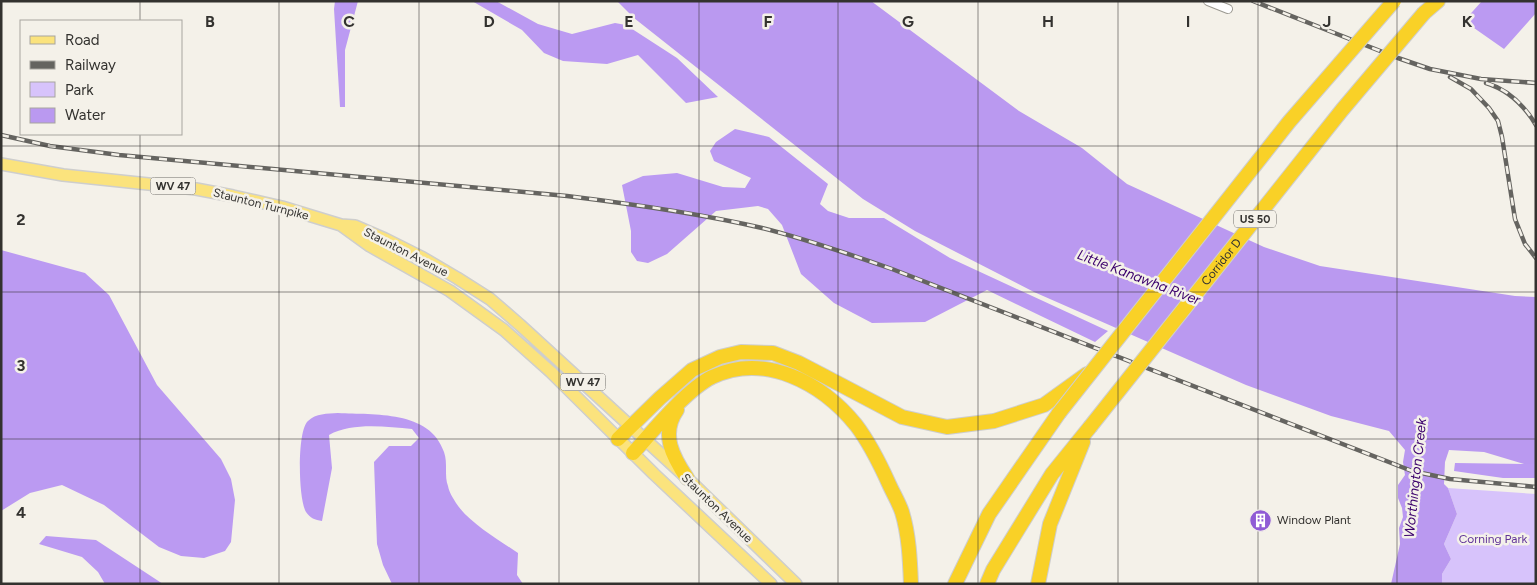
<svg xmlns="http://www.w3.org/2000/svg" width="1537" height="585" font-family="Figtree,sans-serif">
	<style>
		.green { fill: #d7c3fb }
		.forest { fill: #bb9af2 }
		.water { fill: #ba99f0 }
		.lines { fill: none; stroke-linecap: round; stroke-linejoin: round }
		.street-casing { stroke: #9b9991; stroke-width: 10 }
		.primary-casing { stroke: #cececd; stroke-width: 14 }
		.highway-casing { stroke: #cececd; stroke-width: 16 }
		.street { stroke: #fff; stroke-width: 8 }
		.primary { stroke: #fbe37d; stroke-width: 11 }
		.highway { stroke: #f9d127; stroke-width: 14 }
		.rail-casing { stroke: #656460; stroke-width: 4.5 }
		.rail { stroke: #f4f1e9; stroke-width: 2.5; stroke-dasharray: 8; stroke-linecap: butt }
		.highway-bridge-casing { stroke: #cececd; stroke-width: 16; stroke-linecap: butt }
		.highway-bridge { stroke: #f9d127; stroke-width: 14 }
		.grid { fill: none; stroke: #33322f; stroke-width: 1; stroke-opacity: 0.55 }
		.labels { text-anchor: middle; stroke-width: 5; stroke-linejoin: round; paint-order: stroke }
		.shield { fill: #f4f1e9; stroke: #6d6b67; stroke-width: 1 }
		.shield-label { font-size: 11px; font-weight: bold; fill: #33322f }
		.street-label { font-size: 12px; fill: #33322f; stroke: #f4f1e9 }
		.poi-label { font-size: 12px; fill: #33322f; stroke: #f4f1e9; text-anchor: start }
		.park-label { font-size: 12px; fill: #603297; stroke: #f4f1e9 }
		.water-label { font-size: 14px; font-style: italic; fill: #3b006c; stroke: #f4f1e9 }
		.grid-label { font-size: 16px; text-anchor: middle; font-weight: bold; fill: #33322f; stroke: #f4f1e9; stroke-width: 5; stroke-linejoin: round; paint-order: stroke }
	</style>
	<rect width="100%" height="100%" fill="#f4f1e9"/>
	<path class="green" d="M1448 488 1536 494V584H1442V574L1451 559 1444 544 1457 514Z"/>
	<path class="forest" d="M335 1H358L345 50V107H340L334 9Z
		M472 1H496L538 24 572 34 615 23 626 25 677 58 718 97 686 103 638 55 607 64 563 61 544 53 522 30Z
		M1482 1H1536V13L1504 49 1464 21Z
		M735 129 769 137 828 184 820 204 828 211 849 218H884L950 258 1108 331 1095 342 987 290 925 322 872 323 834 303 801 274 782 225 768 209 758 206 716 211 667 254 648 263 637 261 631 252V231L622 185 643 176 677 173 723 187 745 188 751 178 714 161 710 151 716 142Z
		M1 250 85 273 109 295 157 385 221 459 231 479 235 500 231 542 225 551 204 558 181 556 159 547 104 505 62 485 30 493 1 511Z
		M338 413C374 415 430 410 444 452 448 463 444 476 448 486 449 492 453 498 456 503 469 523 499 540 518 553L517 575 523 584H392L383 565 377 544 374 462 389 446H411L419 438 412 429C386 427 353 422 329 435L332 468 322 521C315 520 310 518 306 512 298 499 297 430 308 421 316 413 327 414 338 413Z
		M1455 463 1536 464V478H1503L1454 471Z
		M46 536 96 540 163 584H105L98 572 82 557 39 544Z"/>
	<path class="water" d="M617 1H871L1019 111 1082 148 1127 184 1264 247 1320 266 1515 296 1536 297V464H1524L1484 452 1449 450 1445 462 1444 484 1448 488 1457 514 1444 544 1451 559 1442 574V584H1391L1400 544 1399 528 1403 517 1402 508 1398 498V485L1405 475 1403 462 1405 450 1389 431 1331 416 1246 385 1034 292 915 231 863 199 634 18Z"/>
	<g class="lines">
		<defs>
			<path id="street" d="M1208 1 1228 9"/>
			<path id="primary" d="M1 164 63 175 196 189 233 196 282 207 341 225 355 226 385 239 423 258 457 278 490 299 520 325 687 478 796 584
				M341 225 370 246 450 291 504 330 551 372 654 474 771 584"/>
			<path id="highway" d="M1424 13 1438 1
				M677 410C660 434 673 457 687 478
				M618 439 660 398 692 370 720 357 741 352 773 353 799 363 824 376 902 417 947 427 994 421 1044 405 1087 374
				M633 453C653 431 686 390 712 377 765 352 822 383 856 425 869 442 880 464 889 484 893 493 899 503 902 512 909 535 910 560 911 584
				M955 584 989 514 1059 413
				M987 584 993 570 1052 474 1090 427
				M1038 584 1050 524 1083 442"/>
		</defs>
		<use href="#street" class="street-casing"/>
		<use href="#primary" class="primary-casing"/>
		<use href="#highway" class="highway-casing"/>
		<use href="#street" class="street"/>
		<use href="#primary" class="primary"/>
		<use href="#highway" class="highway"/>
		<defs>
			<path id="rail" d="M1253 1 1398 58 1430 69 1481 79 1536 83
				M1450 77 1471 89 1489 108 1498 121 1502 137 1515 219 1525 244 1536 258
				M1486 83C1509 90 1524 105 1536 125
				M1 135 50 146 119 155 567 196C632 204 698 213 762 228 806 239 849 254 892 269L1412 471 1450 479 1536 487"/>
		</defs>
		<use href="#rail" class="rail-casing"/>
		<use href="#rail" class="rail"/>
		<defs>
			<g id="highway-bridge">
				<path d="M1059 413 1289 122 1394 1"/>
				<path id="s1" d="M1090 427 1342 110 1424 13"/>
			</g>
		</defs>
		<use href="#highway-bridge" class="highway-bridge-casing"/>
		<use href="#highway-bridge" class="highway-bridge"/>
	</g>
	<path class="grid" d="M140 1V21M279 1V584M419 1V584M559 1V584M699 1V584M838 1V584M978 1V584M1118 1V584M1258 1V584M1397 1V584M140 134V584M1 146H1536M1 292H1536M1 439H1536"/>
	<defs>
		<symbol id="building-disc" viewBox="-11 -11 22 22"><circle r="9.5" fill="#905cd5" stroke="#f4f1e9"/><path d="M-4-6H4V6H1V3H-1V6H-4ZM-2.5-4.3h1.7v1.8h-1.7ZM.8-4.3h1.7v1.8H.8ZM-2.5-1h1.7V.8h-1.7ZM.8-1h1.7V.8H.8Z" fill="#fff"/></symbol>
	</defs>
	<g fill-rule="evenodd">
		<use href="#building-disc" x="1248" y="508" width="25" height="25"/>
	</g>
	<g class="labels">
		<g class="shield">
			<rect x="150.5" y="177.5" width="45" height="17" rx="4"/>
			<rect x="1234" y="210.5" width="42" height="17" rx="4"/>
			<rect x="560.5" y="373.5" width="45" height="17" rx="4"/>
		</g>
		<g class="shield-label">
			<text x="173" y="190">WV 47</text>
			<text x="1255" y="223">US 50</text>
			<text x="583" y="386">WV 47</text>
		</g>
		<g class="street-label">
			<text transform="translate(261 204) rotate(14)" y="4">Staunton Turnpike</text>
			<text transform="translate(406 252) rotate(27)" y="4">Staunton Avenue</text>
			<text dy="4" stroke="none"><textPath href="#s1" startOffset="211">Corridor D</textPath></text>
			<text transform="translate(717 508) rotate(44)" y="4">Staunton Avenue</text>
		</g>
		<g class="poi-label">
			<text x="1277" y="524">Window Plant</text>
		</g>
		<g class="park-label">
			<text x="1493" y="543">Corning Park</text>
		</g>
		<g class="water-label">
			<text transform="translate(1139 277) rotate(21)" y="5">Little Kanawha River</text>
			<text transform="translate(1415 478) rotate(-84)" y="5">Worthington Creek</text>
		</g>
	</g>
	<g class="grid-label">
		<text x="210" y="27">B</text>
		<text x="349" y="27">C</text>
		<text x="489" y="27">D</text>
		<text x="629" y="27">E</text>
		<text x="768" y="27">F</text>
		<text x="908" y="27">G</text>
		<text x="1048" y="27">H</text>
		<text x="1188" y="27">I</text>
		<text x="1327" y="27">J</text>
		<text x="1467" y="27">K</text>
		<text x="21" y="225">2</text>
		<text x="21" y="371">3</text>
		<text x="21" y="518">4</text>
	</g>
	<rect width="1537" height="585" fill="none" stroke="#33322f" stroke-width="5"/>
	<rect x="20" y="20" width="162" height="115" fill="#f4f1e9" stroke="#a7a59f"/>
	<rect x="30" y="36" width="25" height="8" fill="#fbe37d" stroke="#a7a59f"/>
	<text x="65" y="45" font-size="15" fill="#33322f">Road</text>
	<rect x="30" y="61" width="25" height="8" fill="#656460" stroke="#a7a59f"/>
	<text x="65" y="70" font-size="15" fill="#33322f">Railway</text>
	<rect x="30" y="82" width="25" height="15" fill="#d7c3fb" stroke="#a7a59f"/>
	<text x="65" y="95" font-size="15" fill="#33322f">Park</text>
	<rect x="30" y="108" width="25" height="15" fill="#ba99f0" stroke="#a7a59f"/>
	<text x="65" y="120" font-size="15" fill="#33322f">Water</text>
</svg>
